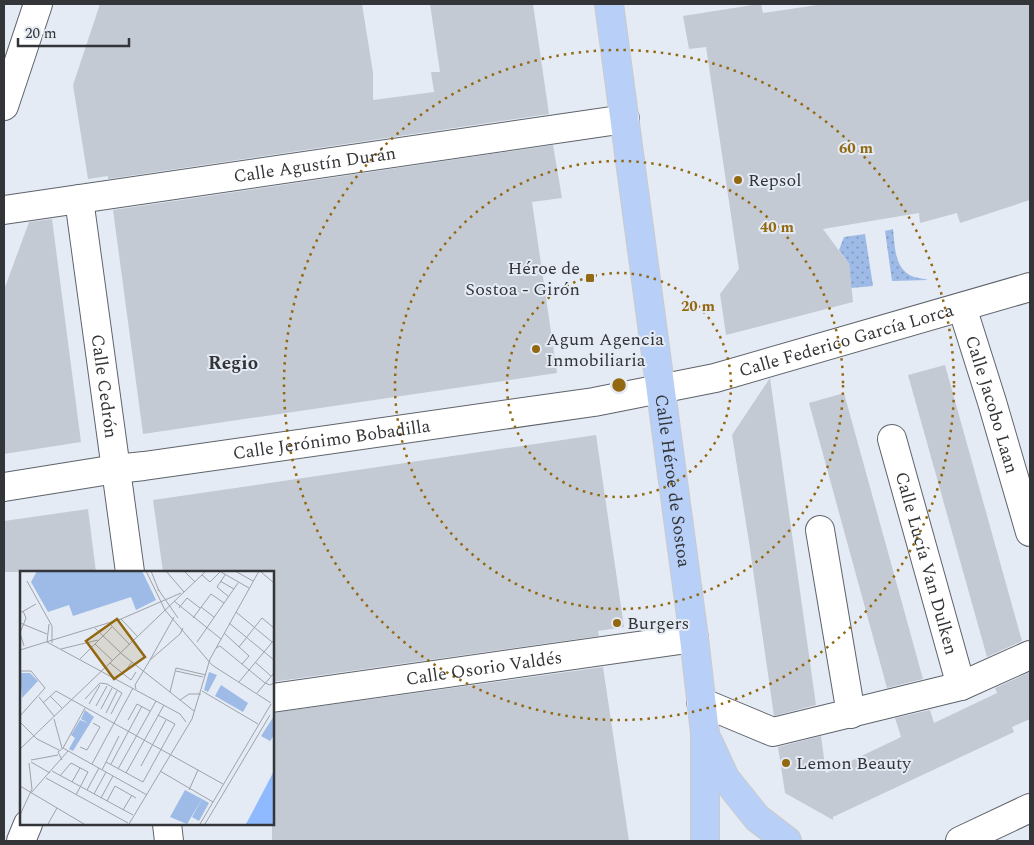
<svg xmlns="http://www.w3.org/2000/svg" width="1034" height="845" font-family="Spectral,serif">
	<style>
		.green { fill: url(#green-dots) }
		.building { fill: #c4cad3 }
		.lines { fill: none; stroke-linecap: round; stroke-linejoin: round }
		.street-casing { stroke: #5e636b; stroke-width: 30 }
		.secondary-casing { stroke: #5e636b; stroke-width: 30 }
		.primary-casing { stroke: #cacacb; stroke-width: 30 }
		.street { stroke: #fff; stroke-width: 28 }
		.secondary { stroke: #fff; stroke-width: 28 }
		.primary { stroke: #b8d0f7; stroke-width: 28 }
		.ring { fill: none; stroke: #926811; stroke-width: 2.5; stroke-dasharray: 2.5 5 }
		.poi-dot { fill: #926811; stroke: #e5ebf4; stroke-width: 2 }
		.labels { text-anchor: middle; stroke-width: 4; stroke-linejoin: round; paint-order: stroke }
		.street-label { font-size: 18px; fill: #333538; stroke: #e5ebf4 }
		.poi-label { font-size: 18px; fill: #333538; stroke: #e5ebf4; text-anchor: start }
		.neighbourhood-label { font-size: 19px; font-weight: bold; fill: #333538; stroke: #e5ebf4 }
		.inset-road { fill: none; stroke: #9ea2a9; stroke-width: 1 }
		.view { fill: #926811; fill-opacity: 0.15; stroke: #926811; stroke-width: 2.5 }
		.inset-edge { fill: none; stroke: #333538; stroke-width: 2.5 }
		.centre { fill: #926811; stroke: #e5ebf4; stroke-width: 2.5 }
		.ring-label { font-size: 15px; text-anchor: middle; font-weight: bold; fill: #926811; stroke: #e5ebf4; stroke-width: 4; stroke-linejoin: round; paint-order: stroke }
	</style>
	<defs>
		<pattern id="green-dots" width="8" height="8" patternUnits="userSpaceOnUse" patternTransform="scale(1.25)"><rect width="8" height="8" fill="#9ebae6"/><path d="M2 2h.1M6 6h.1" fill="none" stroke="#8198bb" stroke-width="1.8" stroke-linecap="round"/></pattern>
	</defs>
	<rect width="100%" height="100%" fill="#e5ebf4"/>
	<path class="green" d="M893 229C895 245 894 264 908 274 913 278 922 278 928 280L892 281 885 231Z
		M865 234 873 286 851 288 849 264 839 250 844 237Z"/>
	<path class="building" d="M100 4H362L373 73V100L434 92 431 72H440L430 4H533L549 114 108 179V176L88 179 73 85Z
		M759 4H761L763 13 824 4H1030V200L960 223 957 213 920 223 919 213 823 229 849 264 853 302 726 335 720 294 739 269 706 47 689 49 683 16Z
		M553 145 562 198 532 202 557 373 143 434 113 210Z
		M52 219 81 442 4 454V290L29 222Z
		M945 365 1022 641 987 657 908 375Z
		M770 378 816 705 774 716 749 542 732 435Z
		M844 393 923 679 887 688 809 403Z
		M596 435 624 627 598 631 599 636 272 682V572H163L153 500Z
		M88 509 96 572H4V521Z
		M603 667 629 841H272V713Z
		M1030 672V719L1012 727 1014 732 833 817V820L785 793 778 747 821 736 826 773 901 737 895 718 930 710 934 723 997 693 995 688Z"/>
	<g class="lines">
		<defs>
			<g id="street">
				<path id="s1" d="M79 199 130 572"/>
				<path id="s2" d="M4 210 625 119"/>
				<path id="s3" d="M962 307 992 402 1030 532"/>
				<path id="s4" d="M892 439 961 686"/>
				<path id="s5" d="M4 487 116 469 144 466 594 402 715 378 1030 287"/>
				<path d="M820 530 851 714"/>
				<path id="s6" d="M272 698 694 638"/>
				<path d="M701 702 773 732 961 686 1030 655"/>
				<path d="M167 824 169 841"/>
				<path d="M21 841 28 824"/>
			</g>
			<path id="secondary" d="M4 106 38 4
				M960 841 1030 808"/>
			<g id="primary">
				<path id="s7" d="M609 4 694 638 705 733V841"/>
				<path d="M708 741 725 778 757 818 787 841"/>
			</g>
		</defs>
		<use href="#street" class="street-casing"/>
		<use href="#secondary" class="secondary-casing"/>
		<use href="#primary" class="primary-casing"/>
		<use href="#street" class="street"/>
		<use href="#secondary" class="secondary"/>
		<use href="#primary" class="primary"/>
	</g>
	<g class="ring">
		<circle cx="619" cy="385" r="112"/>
		<circle cx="619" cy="385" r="224"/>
		<circle cx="619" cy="385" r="335"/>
	</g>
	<g class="poi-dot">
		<circle cx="738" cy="180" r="5"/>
		<rect x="585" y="273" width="10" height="10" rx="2.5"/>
		<circle cx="536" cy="349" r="5"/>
		<circle cx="617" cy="623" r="5"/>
		<circle cx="786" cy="763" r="5"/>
	</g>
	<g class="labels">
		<g class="street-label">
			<text dy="6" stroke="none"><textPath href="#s2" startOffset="314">Calle Agustín Durán</textPath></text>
			<text dy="6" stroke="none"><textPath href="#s5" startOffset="856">Calle Federico García Lorca</textPath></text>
			<text dy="6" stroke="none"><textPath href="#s1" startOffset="189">Calle Cedrón</textPath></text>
			<text dy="6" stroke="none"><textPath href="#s3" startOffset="102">Calle Jacobo Laan</textPath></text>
			<text dy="6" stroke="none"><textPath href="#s5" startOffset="331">Calle Jerónimo Bobadilla</textPath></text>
			<text dy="6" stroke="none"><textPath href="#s7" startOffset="481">Calle Héroe de Sostoa</textPath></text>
			<text dy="6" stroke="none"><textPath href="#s4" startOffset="129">Calle Lucía Van Dulken</textPath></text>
			<text dy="6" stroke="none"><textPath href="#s6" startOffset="214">Calle Osorio Valdés</textPath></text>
		</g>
		<g class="poi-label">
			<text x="748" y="186">Repsol</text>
			<text x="580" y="274" text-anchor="end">Héroe de<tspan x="580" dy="21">Sostoa - Girón</tspan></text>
			<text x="546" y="345">Agum Agencia<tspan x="546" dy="21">Inmobiliaria</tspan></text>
			<text x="627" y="629">Burgers</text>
			<text x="796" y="769">Lemon Beauty</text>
		</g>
		<g class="neighbourhood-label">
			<text x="233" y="369">Regio</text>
		</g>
	</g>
	<g transform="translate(20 571)">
		<rect width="254" height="254" fill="#e5ebf4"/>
		<path d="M17 0H122L136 29 116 39 111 26 53 45 49 34 28 41 11 11ZM189 101 197 104 188 121 184 119ZM0 102H10L18 110 2 127ZM201 114 228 132 223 141 195 125ZM254 145V164L245 178 250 170 241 165ZM182 228 189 232 179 250 172 246Z" fill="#9ebae6"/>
		<path d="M65 139 74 146 53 180 49 178 55 167 51 164 60 149 68 152 61 148ZM165 219 182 228 167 253 150 246Z" fill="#9ebae6"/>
		<path d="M254 200V253H226L233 240Z" fill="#90baff"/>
		<path class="inset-road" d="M126 0 145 39 192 94 251 132M131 0 139 20M146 0 164 21M164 0 175 11M215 0 233 10M240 0 254 12M201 1 229 17M182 4 190 11 201 0M205 4 197 16 209 26M7 10 32 55V72M200 10 214 18M138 18 158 47M154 30 201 68M181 36 194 46M159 37 167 27 180 37M3 40 6 47 0 62 4 75M216 41 252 71M0 42 16 33M173 47 191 23 204 32M101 48 118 66M0 52 27 63M89 52 110 74M209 52 254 89M75 57 103 84 174 140M204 62 229 85 222 93M27 71 160 143 166 151M27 71 29 53M177 71 218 12M75 73 93 90M219 76 242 47 254 57M196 77 200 75 245 112 250 114 254 112M41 78 78 69M0 79 101 48 161 22M60 88 92 56M130 89 154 46M235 91 251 105M90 92 111 109 116 101M0 100H11L25 117 0 145M156 100 183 106M102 104 112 91M219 111 254 69M116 118 115 114 130 89 160 63 163 57M182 120 238 153M150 121 156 97 186 104M237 122 254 102M30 125 42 137M19 126 34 145M65 128 80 112 87 113 102 122 91 143M160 129 169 123H181M23 132 36 120 203 213M69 133 80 114M76 135 87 115M81 138 92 117M86 142 97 120M34 148 42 177M108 149 117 133 130 140M0 151 17 168 39 179M60 176 67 179 80 156 73 152M43 177 65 137M0 178 186 0M11 189 38 184M42 189 38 181 43 177 127 224M11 191 30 202M86 191 123 211 155 153 138 144M72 193 113 117M91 193 122 135M121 195 146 149M98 198 136 130M82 199 99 165M32 200 113 244M140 200 193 231M106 202 144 134M40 205 51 192 68 201 56 224M26 207 108 252M52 211 60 197M0 215 64 253M67 219 79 197M169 219 178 199M11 222 48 180M74 223 86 201M81 227 93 205M87 230 95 215 116 227M103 239 112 224M0 244 12 218 9 192M28 253 37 237M109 253 172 148 190 88 239 0M180 253 251 133M185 253 250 144"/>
		<path class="view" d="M97 48 125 86 94 108 66 70Z"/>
		<rect width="254" height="254" class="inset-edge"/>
	</g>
	<circle cx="619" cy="385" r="8" class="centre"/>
	<g class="ring-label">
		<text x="856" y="153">60 m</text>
		<text x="777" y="232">40 m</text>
		<text x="698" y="311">20 m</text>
	</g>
	<rect width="1034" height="845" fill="none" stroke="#333538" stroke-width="10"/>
	<path d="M18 38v8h111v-8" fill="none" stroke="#333538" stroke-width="2.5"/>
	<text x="25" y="38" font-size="15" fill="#333538" stroke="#e5ebf4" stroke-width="4" paint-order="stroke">20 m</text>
</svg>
